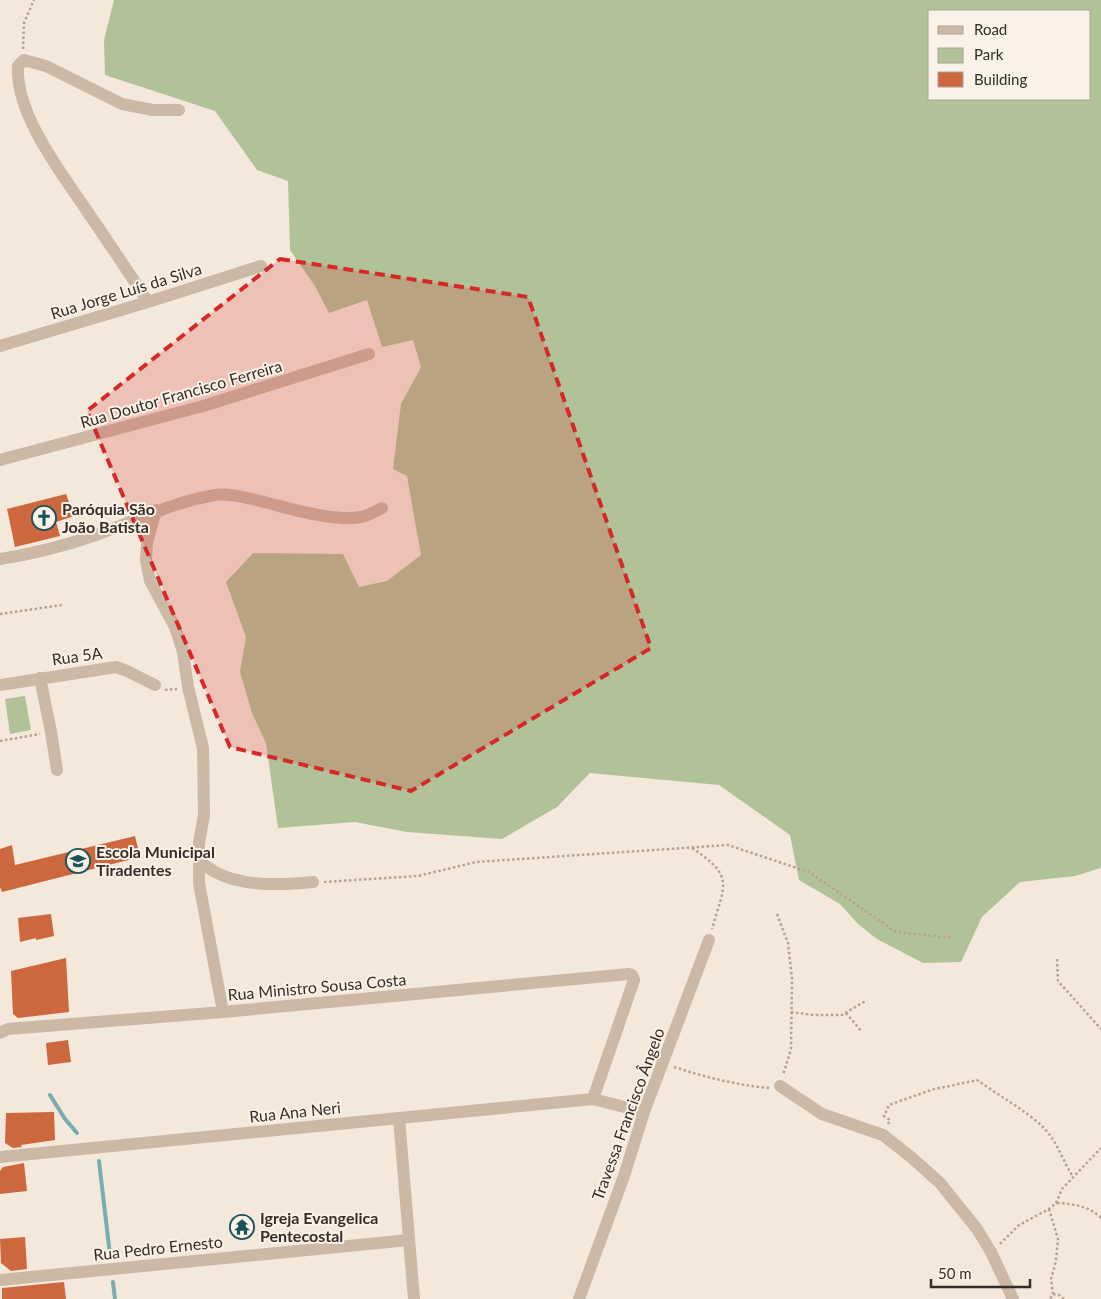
<svg xmlns="http://www.w3.org/2000/svg" width="1101" height="1299" font-family="Lato,sans-serif">
	<style>
		.green { fill: #b2c298; fill-rule: evenodd }
		.lines { fill: none; stroke-linecap: round; stroke-linejoin: round }
		.stream { stroke: #77acb1; stroke-width: 4 }
		.building { fill: #cd673d }
		.path { stroke: #b7a28f; stroke-width: 2.5; stroke-dasharray: 2.5 2.5; stroke-linecap: butt }
		.minor { stroke: #cbb8a5; stroke-width: 12 }
		.marked { fill: #d62828; fill-opacity: 0.2; stroke: #d62828; stroke-width: 4; stroke-dasharray: 10 6; stroke-linejoin: round }
		.labels { text-anchor: middle; stroke-width: 4; stroke-linejoin: round; paint-order: stroke }
		.street-label { font-size: 16px; fill: #372c26; stroke: #faf2e6 }
		.poi-label { font-size: 16px; font-weight: bold; fill: #372c26; stroke: #faf2e6; text-anchor: start }
	</style>
	<rect width="100%" height="100%" fill="#f3e8d9"/>
	<path class="green" d="M114 0H1101V868L1075 876 1020 882 982 917 961 962 923 963 877 939 858 924 840 904 799 880 790 835 719 785 590 773 557 807 502 839 407 832 355 822 278 828 266 743 252 713 240 672 246 637 226 582 253 553 343 554 359 587 387 581 421 555 407 476 393 469 401 404 421 367 413 340 382 347 367 300 329 313 315 286 290 250 288 181 257 170 215 111 105 75 104 40ZM930 11H1090V99H930Z
		M25 696 31 730 10 734 5 699Z"/>
	<g class="lines">
		<path class="stream" d="M50 1095 65 1119 77 1133
			M99 1161 110 1255
			M113 1282 115 1299"/>
	</g>
	<path class="building" d="M66 494 74 516 56 522 60 536 15 547 7 509Z
		M135 836 140 857 2 892 0 887V849L12 845 15 865Z
		M51 914 54 936 36 940V938L20 942 18 918Z
		M66 958 69 1012 18 1018 13 1014 11 971Z
		M68 1040 71 1062 48 1065 46 1043Z
		M54 1112 55 1140 21 1145 22 1147 13 1148 5 1143 6 1113Z
		M24 1163 27 1191 0 1194V1171L3 1167Z
		M25 1237 27 1269 11 1271 1 1263 0 1239Z
		M64 1282 66 1299H2V1288Z"/>
	<g class="lines">
		<path class="path" d="M23 49 24 23 34 0
			M0 614 62 605
			M165 690 177 689
			M0 741 40 734
			M692 848C736 877 724 885 712 929
			M324 882 418 876 476 862 728 845 809 872 896 932 954 938
			M777 914 788 943 792 979 791 1049 783 1075
			M1057 959 1058 981 1101 1029
			M791 1012 813 1015H842L867 1000
			M846 1013 862 1032
			M674 1067C705 1077 736 1085 769 1088
			M888 1124 890 1120 884 1116 889 1105 931 1090 977 1080C998 1095 1025 1110 1043 1127 1057 1141 1063 1161 1073 1177
			M1057 1203C1074 1204 1089 1206 1101 1218
			M1049 1209 1058 1239 1056 1261 1051 1279 1053 1294 1050 1299
			M1000 1244 1019 1225 1049 1209 1056 1203 1062 1189 1101 1148
			M1053 1294 1059 1295 1064 1299"/>
		<path class="minor" d="M148 302C129 273 109 243 89 214 63 175 15 115 18 66L24 60 46 66 122 104 153 110H179
			M0 346 148 302 261 266
			M0 460 203 406 369 354
			M156 510 147 543 146 560 150 581 175 627 183 652 188 687 203 748 204 815 199 843V883L223 1012
			M0 559C33 554 64 546 96 535 135 521 173 502 215 495 228 493 243 497 256 500 286 507 330 522 361 517 368 516 375 511 382 508
			M40 678 51 732 57 770
			M0 685 116 667 127 671 155 685
			M199 861C204 865 210 869 215 872 243 887 282 885 313 882
			M0 1033 8 1029 223 1012 629 974 632 975 634 980 593 1099
			M780 1086 822 1114 883 1135 911 1157 940 1183 977 1229 991 1252 1013 1299
			M399 1118 414 1299
			M0 1157 593 1099 644 1112
			M0 1280 409 1240
			M579 1299 624 1176 644 1112 709 940"/>
	</g>
	<path class="marked" d="M280 259 528 297 651 648 411 791 230 747 87 411Z"/>
	<defs>
		<symbol id="church-ring" viewBox="-11 -11 22 22"><circle r="9.5" fill="#faf2e6" stroke="#1a535a" stroke-width="1.5"/><path d="M-1.2-6h2.4v3.5h3.3v2.4h-3.3V6h-2.4V-.1h-3.3v-2.4h3.3Z" fill="#1a535a"/></symbol>
		<symbol id="school-ring" viewBox="-11 -11 22 22"><circle r="9.5" fill="#faf2e6" stroke="#1a535a" stroke-width="1.5"/><path d="M0-5L7-2L0 1L-7-2ZM-4 1L0 2.5L4 1V4Q0 6-4 4Z" fill="#1a535a"/></symbol>
		<symbol id="temple-ring" viewBox="-11 -11 22 22"><circle r="9.5" fill="#faf2e6" stroke="#1a535a" stroke-width="1.5"/><path d="M0-6L5-2H3V0L6.5 2.5H4V6H1.5V3h-3V6H-4V2.5H-6.5L-3 0V-2H-5Z" fill="#1a535a"/></symbol>
	</defs>
	<g fill-rule="evenodd">
		<use href="#church-ring" x="30" y="504" width="28" height="28"/>
		<use href="#school-ring" x="64" y="847" width="28" height="28"/>
		<use href="#temple-ring" x="228" y="1213" width="28" height="28"/>
	</g>
	<g class="labels">
		<g class="street-label">
			<text transform="translate(126 291) rotate(-17)" y="6">Rua Jorge Luís da Silva</text>
			<text transform="translate(181 394) rotate(-16)" y="6">Rua Doutor Francisco Ferreira</text>
			<text transform="translate(77 656) rotate(-8)" y="6">Rua 5A</text>
			<text transform="translate(317 987) rotate(-5)" y="6">Rua Ministro Sousa Costa</text>
			<text transform="translate(295 1112) rotate(-6)" y="6">Rua Ana Neri</text>
			<text transform="translate(628 1114) rotate(-70)" y="6">Travessa Francisco Ângelo</text>
			<text transform="translate(158 1248) rotate(-6)" y="6">Rua Pedro Ernesto</text>
		</g>
		<g class="poi-label">
			<text x="62" y="515">Paróquia São<tspan x="62" dy="18">João Batista</tspan></text>
			<text x="96" y="858">Escola Municipal<tspan x="96" dy="18">Tiradentes</tspan></text>
			<text x="260" y="1224">Igreja Evangelica<tspan x="260" dy="18">Pentecostal</tspan></text>
		</g>
	</g>
	<rect x="928" y="10" width="162" height="90" fill="#faf2e6" stroke="#aca399"/>
	<rect x="938" y="26" width="25" height="8" fill="#cbb8a5" stroke="#aca399"/>
	<text x="974" y="35" font-size="15" fill="#372c26">Road</text>
	<rect x="938" y="48" width="25" height="15" fill="#b2c298" stroke="#aca399"/>
	<text x="974" y="60" font-size="15" fill="#372c26">Park</text>
	<rect x="938" y="72" width="25" height="15" fill="#cd673d" stroke="#aca399"/>
	<text x="974" y="85" font-size="15" fill="#372c26">Building</text>
	<path d="M931 1279v8h99v-8" fill="none" stroke="#372c26" stroke-width="2.5"/>
	<text x="938" y="1279" font-size="15" fill="#372c26" stroke="#faf2e6" stroke-width="4" paint-order="stroke">50 m</text>
</svg>
